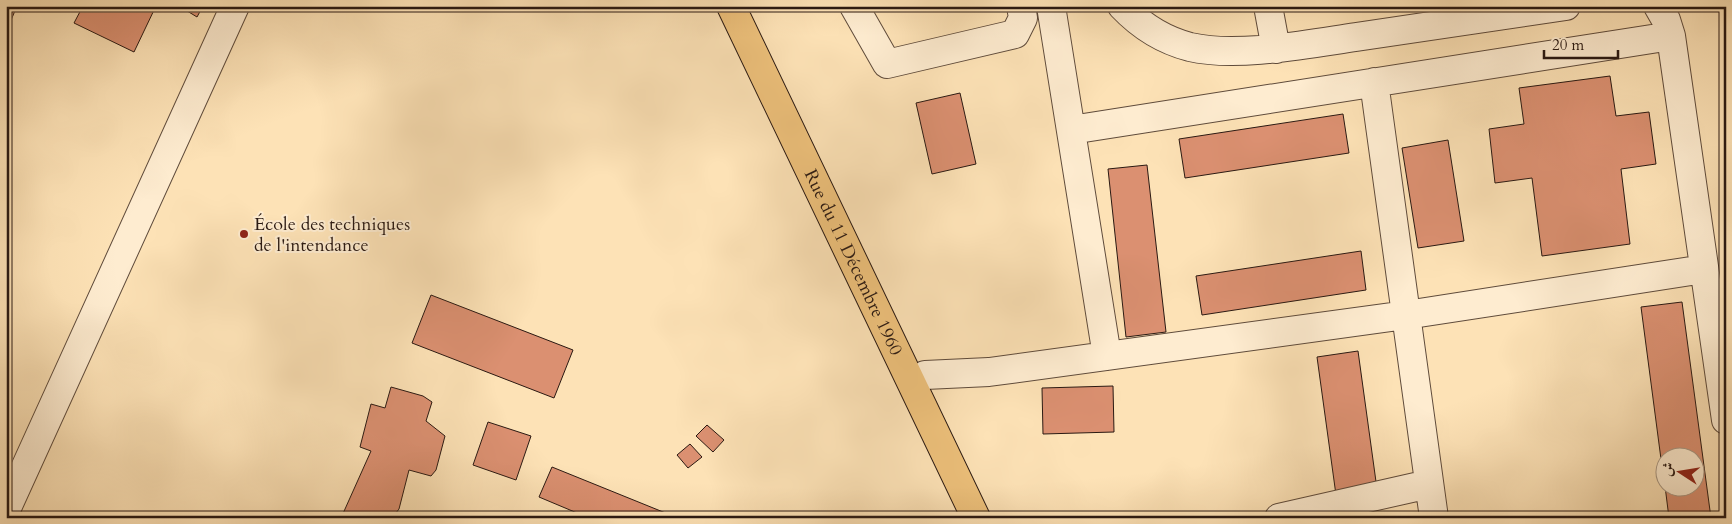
<svg xmlns="http://www.w3.org/2000/svg" width="1732" height="524" font-family="Cardo,Amiri,serif">
	<style>
		.building { fill: #db9071; stroke: #2a1912 }
		.lines { fill: none; stroke-linecap: round; stroke-linejoin: round }
		.minor-casing { stroke: #5f4b3b; stroke-width: 30 }
		.major-casing { stroke: #2a1912; stroke-width: 30 }
		.minor { stroke: #feecd0; stroke-width: 28 }
		.major { stroke: #eec17b; stroke-width: 28 }
		.poi-dot { fill: #8f2418; stroke: #feecd0; stroke-width: 2 }
		.labels { text-anchor: middle; stroke-width: 4; stroke-linejoin: round; paint-order: stroke }
		.poi-label { font-size: 18px; fill: #2a1912; stroke: #feecd0; text-anchor: start }
		.street-label { font-size: 18px; fill: #2a1912; stroke: #feecd0 }
	</style>
	<rect width="100%" height="100%" fill="#fde2b6"/>
	<filter id="stains"><feTurbulence type="fractalNoise" baseFrequency=".004" numOctaves="4"/><feColorMatrix values="0 0 0 0 .2 0 0 0 0 .09 0 0 0 0 .02 0 0 0 .5 -.17"/></filter>
	<radialGradient id="worn" r=".72"><stop offset=".6" stop-color="#630" stop-opacity="0"/><stop offset="1" stop-color="#630" stop-opacity=".3"/></radialGradient>
	<path class="building" d="M6 6H17L6 32Z
		M83 6H151L155 8 134 52 74 23Z
		M179 6H203L197 17Z
		M1610 76 1616 116 1649 112 1656 164 1621 169 1630 244 1542 256 1532 178 1495 183 1489 129 1524 124 1519 88Z
		M960 93 976 164 932 174 916 103Z
		M1343 114 1349 153 1185 178 1179 139Z
		M1448 140 1464 241 1418 248 1402 148Z
		M1147 165 1166 332 1126 337 1108 169Z
		M1361 251 1366 290 1202 315 1196 276Z
		M431 295 573 350 554 398 412 343Z
		M1682 302 1711 518H1669L1665 486H1694V456H1664V482L1641 307Z
		M1358 351 1377 489 1336 495 1317 357Z
		M1113 386 1114 432 1043 434 1042 388Z
		M391 387 423 396 432 402 426 421 445 436 436 470 431 476 409 470 399 509 392 518H341L371 451 360 447 371 404 385 408Z
		M488 422 531 436 516 480 473 465Z
		M707 425 724 440 713 452 696 436Z
		M690 444 702 457 688 468 677 455Z
		M552 467 673 516 672 518H589L539 497Z"/>
	<g class="lines">
		<defs>
			<path id="minor" d="M854 6 887 64 1015 34 1023 18 1021 6
				M1051 6 1107 356
				M1122 6C1141 26 1163 40 1190 47 1237 58 1308 44 1356 37 1426 27 1496 17 1566 6
				M1268 6 1276 49
				M1658 6 1666 20 1671 36
				M1374 82 1434 518
				M1071 130 1671 36 1726 420
				M925 375 989 372 1406 315 1704 269
				M6 510 235 6
				M1279 518 1429 484"/>
			<g id="major">
				<path id="s1" d="M731 6 976 518"/>
			</g>
		</defs>
		<use href="#minor" class="minor-casing"/>
		<use href="#major" class="major-casing"/>
		<use href="#minor" class="minor"/>
		<use href="#major" class="major"/>
	</g>
	<circle class="poi-dot" cx="244" cy="234" r="5"/>
	<g class="labels">
		<g class="poi-label">
			<text x="254" y="230">École des techniques<tspan x="254" dy="21">de l'intendance</tspan></text>
		</g>
		<g class="street-label">
			<text dy="6" stroke="none"><textPath href="#s1" startOffset="284">Rue du 11 Décembre 1960</textPath></text>
		</g>
	</g>
	<rect width="1732" height="524" fill="none" stroke="#fde2b6" stroke-width="25"/>
	<rect x="8" y="8" width="1717" height="509" fill="none" stroke="#2a1912" stroke-width="2.5"/>
	<rect x="12" y="12" width="1707" height="499" fill="none" stroke="#2a1912"/>
	<g transform="translate(1680 472) rotate(282)"><circle r="24" fill="#feecd0" stroke="#a99884"/>
	<path d="M0-4L9 19L0 12L-9 19Z" fill="#8f2418"/>
	<text y="-8" font-size="14" font-weight="bold" text-anchor="middle" fill="#2a1912">ش</text>
	</g>
	<path d="M1544 50v8h74v-8" fill="none" stroke="#2a1912" stroke-width="2.5"/>
	<text x="1552" y="50" font-size="15" fill="#2a1912" stroke="#feecd0" stroke-width="4" paint-order="stroke">20 m</text>
	<rect width="100%" height="100%" filter="url(#stains)"/>
	<rect width="100%" height="100%" fill="url(#worn)"/>
</svg>
